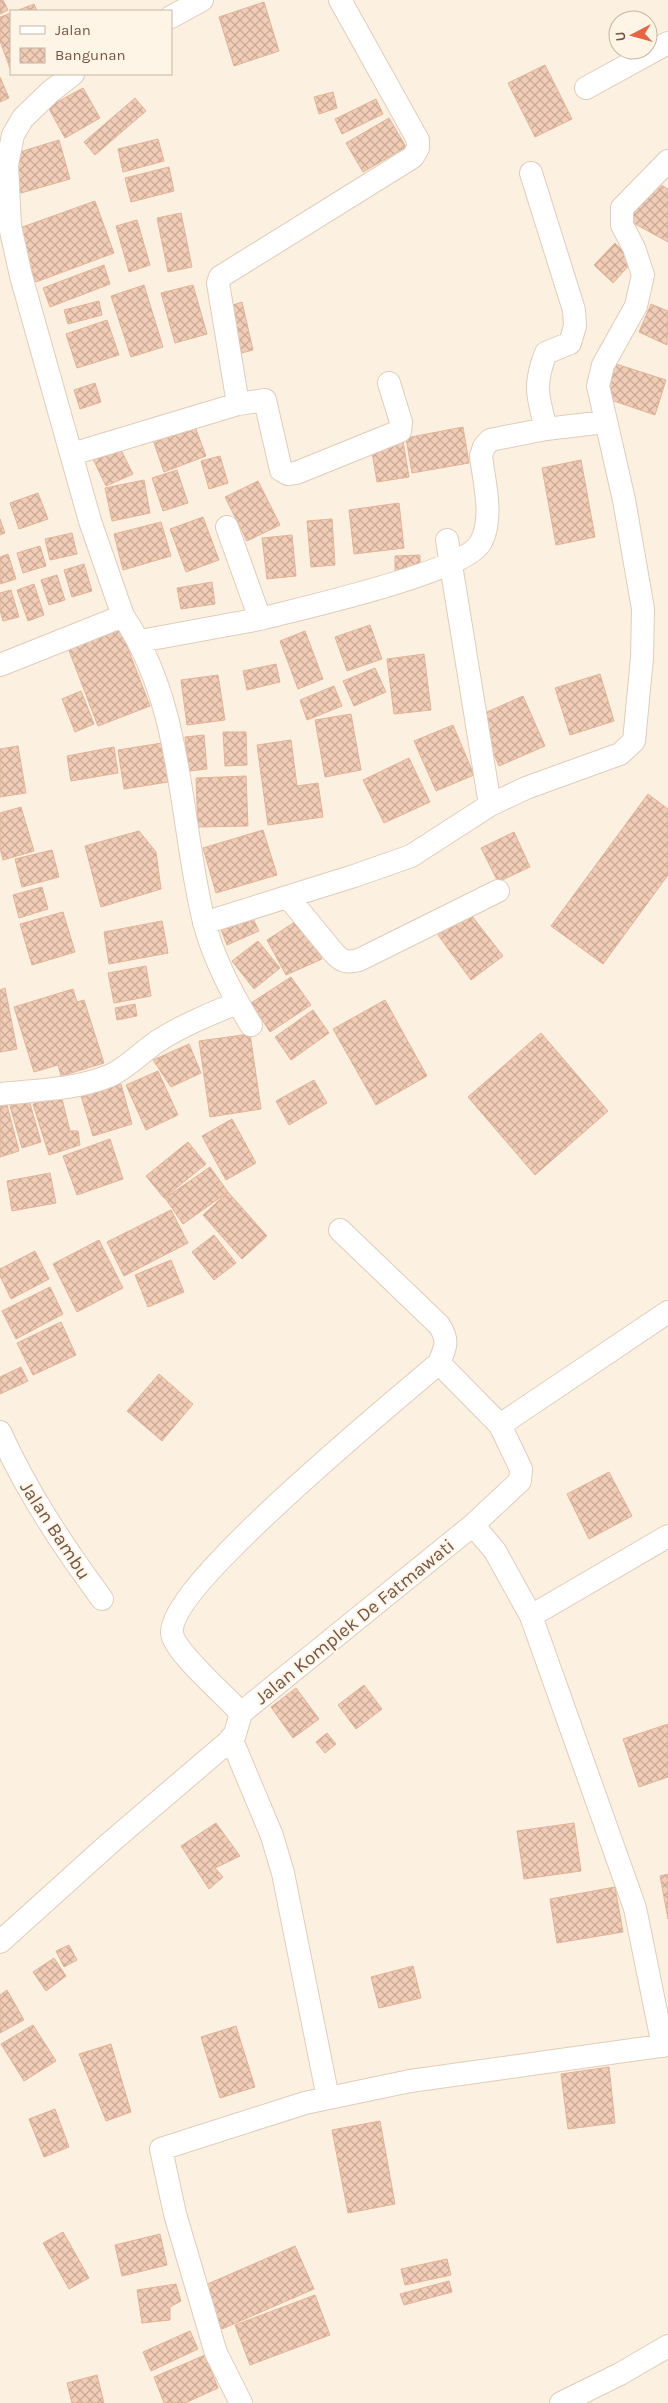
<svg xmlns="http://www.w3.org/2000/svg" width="668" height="2403" font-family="Karla,sans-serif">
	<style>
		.building { fill: url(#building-cross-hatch); stroke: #e4b398 }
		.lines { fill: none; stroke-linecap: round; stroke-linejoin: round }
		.street-casing { stroke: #e0ccbc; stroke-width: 24 }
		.street { stroke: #fff; stroke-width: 22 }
		.labels { text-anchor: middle; stroke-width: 4; stroke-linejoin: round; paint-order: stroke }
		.street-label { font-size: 19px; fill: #735647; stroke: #fff5e6 }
	</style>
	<defs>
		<pattern id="building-cross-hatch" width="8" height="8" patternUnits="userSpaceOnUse" patternTransform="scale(1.25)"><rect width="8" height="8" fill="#f1cdb7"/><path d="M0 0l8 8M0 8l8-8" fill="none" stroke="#c8a997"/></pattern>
	</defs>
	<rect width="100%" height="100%" fill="#fcf1e0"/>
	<path class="building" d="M0 0H3L8 10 0 14Z
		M264 2 279 51 234 66 219 17Z
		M34 4 37 11H16Z
		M11 13V71L0 41V17Z
		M545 65 572 119 535 137 508 83Z
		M0 77 9 98 0 102Z
		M83 88 100 118 65 138 48 107Z
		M333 92 337 108 319 114 314 97Z
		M135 98 146 111 95 155 84 142Z
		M376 99 383 114 342 134 335 119Z
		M389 118 406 147 363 172 346 143Z
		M158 139 164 161 123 172 118 149Z
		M59 140 70 179 21 193 10 155Z
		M169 167 174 191 131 202 125 178Z
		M651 179 668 189V242L628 220Z
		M95 201 114 253 36 282 17 229Z
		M181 213 192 267 168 272 157 218Z
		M137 220 150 265 129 272 116 226Z
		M615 243 633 261 613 283 594 265Z
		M104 265 110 284 50 307 43 288Z
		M144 285 163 347 131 357 111 296Z
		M193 285 207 334 175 343 161 293Z
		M99 301 102 315 68 324 64 310Z
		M242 302 253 350 241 353 230 306Z
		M651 304 668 311 667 345 639 332Z
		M107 320 119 355 77 368 66 334Z
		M613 363 666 380 655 415 602 397Z
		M95 383 101 402 80 409 74 390Z
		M194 424 206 456 164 472 153 440Z
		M463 427 469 463 412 473 406 438Z
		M403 441 409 477 377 482 371 446Z
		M119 446 133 474 106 486 93 459Z
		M220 456 228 483 209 489 201 461Z
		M581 460 595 537 556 545 542 468Z
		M177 470 188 503 163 511 152 478Z
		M144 480 150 513 112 521 105 488Z
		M258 481 280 525 247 541 225 497Z
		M38 493 48 519 19 529 10 503Z
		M399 503 404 548 354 554 349 510Z
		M203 517 219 560 186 572 170 529Z
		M0 519 5 533 0 535Z
		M332 519 335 565 311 567 307 521Z
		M161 522 171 556 123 570 114 534Z
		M72 533 77 554 50 560 45 539Z
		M292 535 296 576 267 579 262 538Z
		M40 546 46 566 23 573 17 553Z
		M8 554 16 579 0 584V557Z
		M420 555V569L395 571V556Z
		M84 564 92 591 72 597 64 570Z
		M57 575 65 600 49 605 41 580Z
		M212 582 215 604 181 609 177 588Z
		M34 584 44 615 28 621 17 590Z
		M11 590 19 617 3 621 0 610V593Z
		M370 625 382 659 347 671 335 637Z
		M120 628 150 706 98 726 68 648Z
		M305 631 323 679 298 689 280 641Z
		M424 654 431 710 394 714 387 659Z
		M276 664 280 682 247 690 243 671Z
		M375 668 386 692 354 706 343 681Z
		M600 674 614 721 570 735 555 688Z
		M218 675 225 720 187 725 181 680Z
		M334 686 342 706 307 720 300 700Z
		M81 691 94 724 75 732 62 699Z
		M523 696 545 746 499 766 478 716Z
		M351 714 361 770 325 777 315 720Z
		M453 725 474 775 436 791 414 741Z
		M223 732H246L247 765 225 766Z
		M204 735 207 769 189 771 185 737Z
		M291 740 297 786 318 783 323 817 268 825 257 745Z
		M162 743 168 782 124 789 118 750Z
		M18 746 26 793 0 797V749Z
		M114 747 118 773 71 781 67 756Z
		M409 758 430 802 384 823 363 780Z
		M246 776 248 826 198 827 196 778Z
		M648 794 668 809V875L603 964 551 926Z
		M21 807 34 851 3 860 0 848V813Z
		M263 830 277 875 216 893 203 848Z
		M139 831 156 852 161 889 101 907 85 846Z
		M514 832 530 867 498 882 481 848Z
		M52 850 59 877 22 887 15 859Z
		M42 887 48 909 19 918 13 895Z
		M468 911 503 956 471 980 438 935Z
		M63 912 75 952 32 965 20 924Z
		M251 914 259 931 227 945 220 927Z
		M298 920 322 959 286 975 267 940Z
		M162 921 168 953 109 964 104 932Z
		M258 941 280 968 254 989 232 961Z
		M146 966 151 996 114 1003 108 973Z
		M291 977 311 1005 270 1032 251 1003Z
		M5 988 17 1049 0 1052V990Z
		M73 989 77 1002 84 1000 104 1063 61 1076 58 1065 34 1072 14 1007Z
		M385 1000 427 1076 376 1105 333 1029Z
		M135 1004 137 1016 117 1020 115 1008Z
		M313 1010 329 1033 291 1060 275 1037Z
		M541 1033 608 1111 535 1175 468 1097Z
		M250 1034 261 1109 210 1117 199 1041Z
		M189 1044 201 1073 171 1087 153 1060Z
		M158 1071 178 1115 146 1130 126 1085Z
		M314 1080 327 1103 289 1125 276 1101Z
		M121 1084 132 1124 93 1136 81 1096Z
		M61 1095 70 1131H78L80 1145 49 1155 33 1104Z
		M29 1100 41 1142 22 1148 10 1106Z
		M7 1105 19 1151 0 1157V1107Z
		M232 1119 256 1163 226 1180 202 1136Z
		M110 1139 123 1179 77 1195 63 1156Z
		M188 1142 206 1164 164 1198 146 1176Z
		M210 1167 228 1192 183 1224 165 1198Z
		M50 1173 56 1203 12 1211 7 1181Z
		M228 1192 267 1236 242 1259 203 1215Z
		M171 1210 188 1243 124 1276 107 1242Z
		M214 1235 236 1263 214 1280 192 1252Z
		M99 1240 123 1288 77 1312 53 1264Z
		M35 1251 49 1279 11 1299 0 1276V1269Z
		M171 1260 184 1292 148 1307 135 1275Z
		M50 1287 63 1314 16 1339 2 1311Z
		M61 1322 76 1355 33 1375 17 1343Z
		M21 1367 28 1381 0 1394V1377Z
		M159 1374 193 1404 162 1441 127 1411Z
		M609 1472 632 1516 589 1539 567 1494Z
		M364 1685 382 1709 356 1729 338 1705Z
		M296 1688 319 1719 293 1738 271 1707Z
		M668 1724V1777L639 1787 623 1739Z
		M327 1733 336 1744 325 1753 316 1742Z
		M216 1823 240 1856 215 1868 223 1877 209 1889 181 1846Z
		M574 1823 581 1871 524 1879 517 1831Z
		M668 1874V1919L660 1876Z
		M615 1887 623 1932 557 1943 550 1899Z
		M69 1945 77 1960 64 1967 56 1951Z
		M54 1958 66 1976 46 1991 33 1972Z
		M413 1966 421 1998 379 2008 371 1977Z
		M7 1990 24 2020 0 2033V1995Z
		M33 2025 56 2061 24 2081 1 2044Z
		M236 2026 255 2087 220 2098 201 2037Z
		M111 2044 131 2112 106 2121 79 2054Z
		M609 2067 615 2123 568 2129 561 2074Z
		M55 2109 69 2147 44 2157 29 2119Z
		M380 2121 395 2204 348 2213 332 2130Z
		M63 2232 89 2278 69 2289 43 2243Z
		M160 2234 167 2265 122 2276 115 2245Z
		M295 2246 314 2289 222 2329 203 2286Z
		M447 2259 451 2275 405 2285 401 2269Z
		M449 2281 452 2292 404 2305 400 2294Z
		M176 2284 181 2301 170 2307V2320L142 2323 137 2290Z
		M315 2295 330 2335 250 2365 235 2325Z
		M190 2331 198 2349 151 2371 143 2352Z
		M205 2355 218 2388 185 2403H164L154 2377Z
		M97 2375 104 2403H72L67 2383Z"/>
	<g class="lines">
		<defs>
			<path id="street" d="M171 17 202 0
				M586 88 668 43
				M531 173 574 310 575 326 570 343 546 353C533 385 538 397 546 429
				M238 404 218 283 220 277 413 157 418 148V140L340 0
				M72 454 238 404 265 400 281 470 288 474 296 473 400 431 401 422 389 383
				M447 540 490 805
				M123 616C184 706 179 820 204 922 213 957 232 994 251 1025
				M260 619C298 609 466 572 481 542 494 517 484 482 481 456L484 447 490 440 546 429 605 422
				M140 641 260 619 227 527
				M0 665 123 616 90 521 21 276 10 226 7 165 13 135 23 118 50 92 73 74
				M288 897 334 953C342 962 347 963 359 960L498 891
				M204 923 354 876 411 856 490 805 526 788 620 754 634 741 642 658 643 609 624 500 598 386 603 365 636 306 643 275 634 248 622 225V208L668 161
				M0 1094C36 1090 74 1090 109 1076 128 1068 141 1052 158 1041 183 1025 210 1014 237 1003
				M500 1425 668 1312
				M0 1432C27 1492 63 1546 102 1599
				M473 1525 495 1551 531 1616 635 1908 663 2046
				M531 1616 668 1536
				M241 1713C226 1696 174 1652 172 1633 168 1586 396 1400 439 1363 446 1347 449 1340 439 1325L340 1230
				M231 1738 272 1836 283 1873 328 2098
				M0 1942 111 1842 228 1742 235 1734 241 1713 473 1525 520 1481 521 1469 500 1425 439 1363
				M241 2403 216 2353 175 2214 161 2149 305 2103 410 2081 668 2045
				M561 2403 620 2374 668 2346"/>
		</defs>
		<use href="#street" class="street-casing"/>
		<use href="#street" class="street"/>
	</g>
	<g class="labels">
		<g class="street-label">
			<text transform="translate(56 1530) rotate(57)" y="7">Jalan Bambu</text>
			<text transform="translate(354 1621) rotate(-39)" y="7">Jalan Komplek De Fatmawati</text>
		</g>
	</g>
	<rect x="10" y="10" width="162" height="65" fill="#fff5e6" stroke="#c7b5a6"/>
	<rect x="20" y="26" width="25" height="8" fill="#ffffff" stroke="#c7b5a6"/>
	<text x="55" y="35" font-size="15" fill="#735647">Jalan</text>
	<rect x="20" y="48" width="25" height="15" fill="url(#building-cross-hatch)" stroke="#c7b5a6"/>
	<text x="55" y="60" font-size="15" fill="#735647">Bangunan</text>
	<g transform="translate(633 35) rotate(264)"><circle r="24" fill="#fff5e6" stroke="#c7b5a6"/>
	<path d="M0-4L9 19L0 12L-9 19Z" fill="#e76544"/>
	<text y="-8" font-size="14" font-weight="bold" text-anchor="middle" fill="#735647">U</text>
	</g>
</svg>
